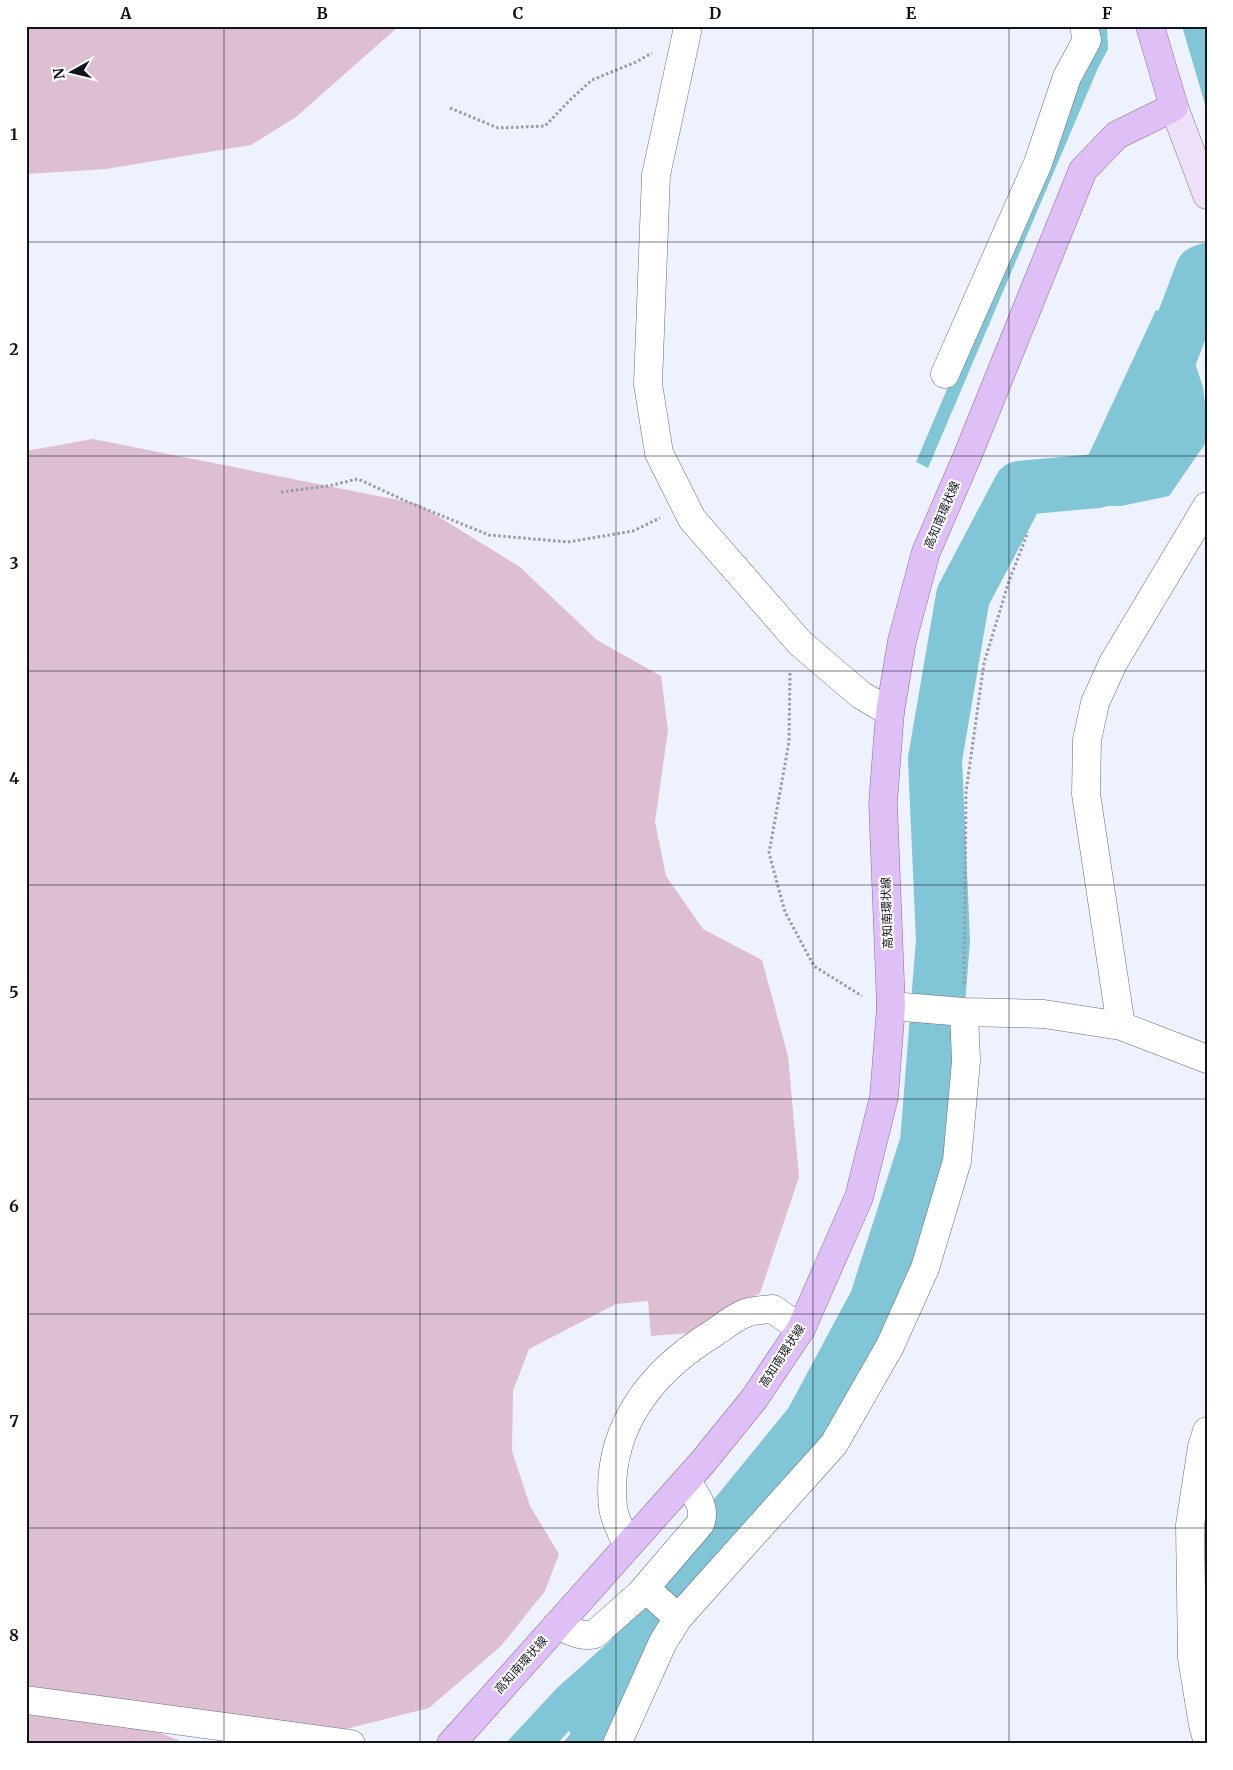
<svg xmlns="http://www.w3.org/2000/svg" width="1233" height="1770" font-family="Merriweather,'Noto Sans JP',serif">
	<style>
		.green { fill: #debfd2 }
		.water { fill: #81c6d6 }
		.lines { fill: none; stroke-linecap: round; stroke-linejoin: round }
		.river { stroke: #81c6d6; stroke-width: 54 }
		.minor-casing { stroke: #666b87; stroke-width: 29 }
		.secondary-casing { stroke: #666b87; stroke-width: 29 }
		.primary-casing { stroke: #8968a6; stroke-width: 29 }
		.path { stroke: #999ba7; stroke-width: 3; stroke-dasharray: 2.5 2.5; stroke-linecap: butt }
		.minor { stroke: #fff; stroke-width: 28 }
		.secondary { stroke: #efe0fa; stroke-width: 28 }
		.primary { stroke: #dfc0f6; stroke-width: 28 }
		.grid { fill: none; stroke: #11131e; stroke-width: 1; stroke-opacity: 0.55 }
		.labels { text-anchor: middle; stroke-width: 4; stroke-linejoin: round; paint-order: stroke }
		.street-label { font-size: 12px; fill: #11131e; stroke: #fff }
		.neatline { fill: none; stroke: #11131e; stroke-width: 2 }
		.grid-label { font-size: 16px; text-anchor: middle; font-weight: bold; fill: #11131e }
	</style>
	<rect width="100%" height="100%" fill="#eef1fe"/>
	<path class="green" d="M26 26H399L296 117 251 145 106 169 26 174Z
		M93 439 418 504 520 567 597 640 661 676 668 730 655 822 666 876 703 929 762 960 788 1056 799 1177 760 1293 689 1333 651 1336 648 1301 616 1304 529 1349 513 1391 512 1451 530 1506 559 1554 545 1591 501 1646 429 1708 342 1730 26 1695V451Z
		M26 1715 83 1718 138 1724 180 1741 178 1744H26Z"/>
	<path class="water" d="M1093 26H1107L1108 49 1098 68 928 468 916 462 1087 61Z
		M1182 26H1207V111Z
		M1156 310 1192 324V354L1203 387 1207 419V441L1169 496 1121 506 1023 505 1024 476 1093 471 1096 462 1088 456Z
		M666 1585 685 1595 604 1744H562L571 1733 569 1731 557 1744H505L558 1687 646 1609Z"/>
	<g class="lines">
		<path class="river" d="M1157 391 1202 272 1207 270
			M595 1744 631 1669 643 1629 811 1423 876 1302 927 1143 943 940 935 759 963 596 1020 488 1097 481"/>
		<defs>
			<path id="minor" d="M686 26 687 32 656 175 648 384 659 453 692 519 800 643 861 695 890 712
				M945 374 1038 163 1067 77 1087 40 1084 26
				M891 1006 964 1012 1044 1014 1121 1026 1207 1059
				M1121 1026 1086 794 1087 740 1095 703 1113 663 1207 506
				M1207 1431 1202 1447 1190 1525 1192 1658 1203 1725 1207 1739
				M627 1546C623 1534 614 1519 613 1507 605 1429 651 1371 714 1333 724 1326 735 1317 746 1313 754 1310 764 1310 773 1309L801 1329
				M645 1588 678 1618
				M557 1625C570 1630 581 1638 595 1634L640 1594 700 1524C707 1507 695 1494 686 1481
				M26 1700 351 1744
				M617 1744 663 1642 678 1618 834 1444 890 1346 925 1268 957 1161 966 1061 964 1012"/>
			<path id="secondary" d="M1174 107 1207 195"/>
			<path id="primary" d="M451 1744 702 1463 754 1399 801 1329 859 1197 884 1097 891 1006 883 803 890 712 902 641 926 552 967 457 1083 170 1117 135 1174 107 1150 26"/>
		</defs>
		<use href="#minor" class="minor-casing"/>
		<use href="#secondary" class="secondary-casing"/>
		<use href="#primary" class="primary-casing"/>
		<path class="path" d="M450 108 498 128 545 126 571 99 592 80 636 62 652 53
			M281 492 328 486 358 479 408 502 489 535 568 542 633 531 660 518
			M790 673 789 742 769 853 785 912 814 966 862 996
			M964 984 966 792 984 663 1009 581 1028 532"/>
		<use href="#minor" class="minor"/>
		<use href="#secondary" class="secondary"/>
		<use href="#primary" class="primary"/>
	</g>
	<path class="grid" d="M224 26V1744M420 26V1744M616 26V1744M813 26V1744M1009 26V1744M26 242H1207M26 456H1207M26 671H1207M26 885H1207M26 1099H1207M26 1314H1207M26 1528H1207"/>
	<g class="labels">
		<g class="street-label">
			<text transform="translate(942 515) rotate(-67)" y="4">高知南環状線</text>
			<text transform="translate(887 913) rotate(-92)" y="4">高知南環状線</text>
			<text transform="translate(782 1356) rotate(-57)" y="4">高知南環状線</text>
			<text transform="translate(521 1665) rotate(-48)" y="4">高知南環状線</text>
		</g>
	</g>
	<rect width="1233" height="1770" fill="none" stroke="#ffffff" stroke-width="55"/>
	<g transform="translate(72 72) rotate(262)" stroke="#ffffff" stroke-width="4" paint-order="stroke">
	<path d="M0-4L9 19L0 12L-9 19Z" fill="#11131e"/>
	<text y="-8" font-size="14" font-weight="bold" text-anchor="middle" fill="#11131e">N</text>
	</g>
	<rect x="28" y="28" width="1178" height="1714" class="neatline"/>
	<g class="grid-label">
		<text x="126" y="19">A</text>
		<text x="322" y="19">B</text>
		<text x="518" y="19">C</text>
		<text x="715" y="19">D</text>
		<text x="911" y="19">E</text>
		<text x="1107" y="19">F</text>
		<text x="14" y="140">1</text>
		<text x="14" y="355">2</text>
		<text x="14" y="569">3</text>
		<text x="14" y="784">4</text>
		<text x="14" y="998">5</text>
		<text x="14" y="1212">6</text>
		<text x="14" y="1427">7</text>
		<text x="14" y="1641">8</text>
	</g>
</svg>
